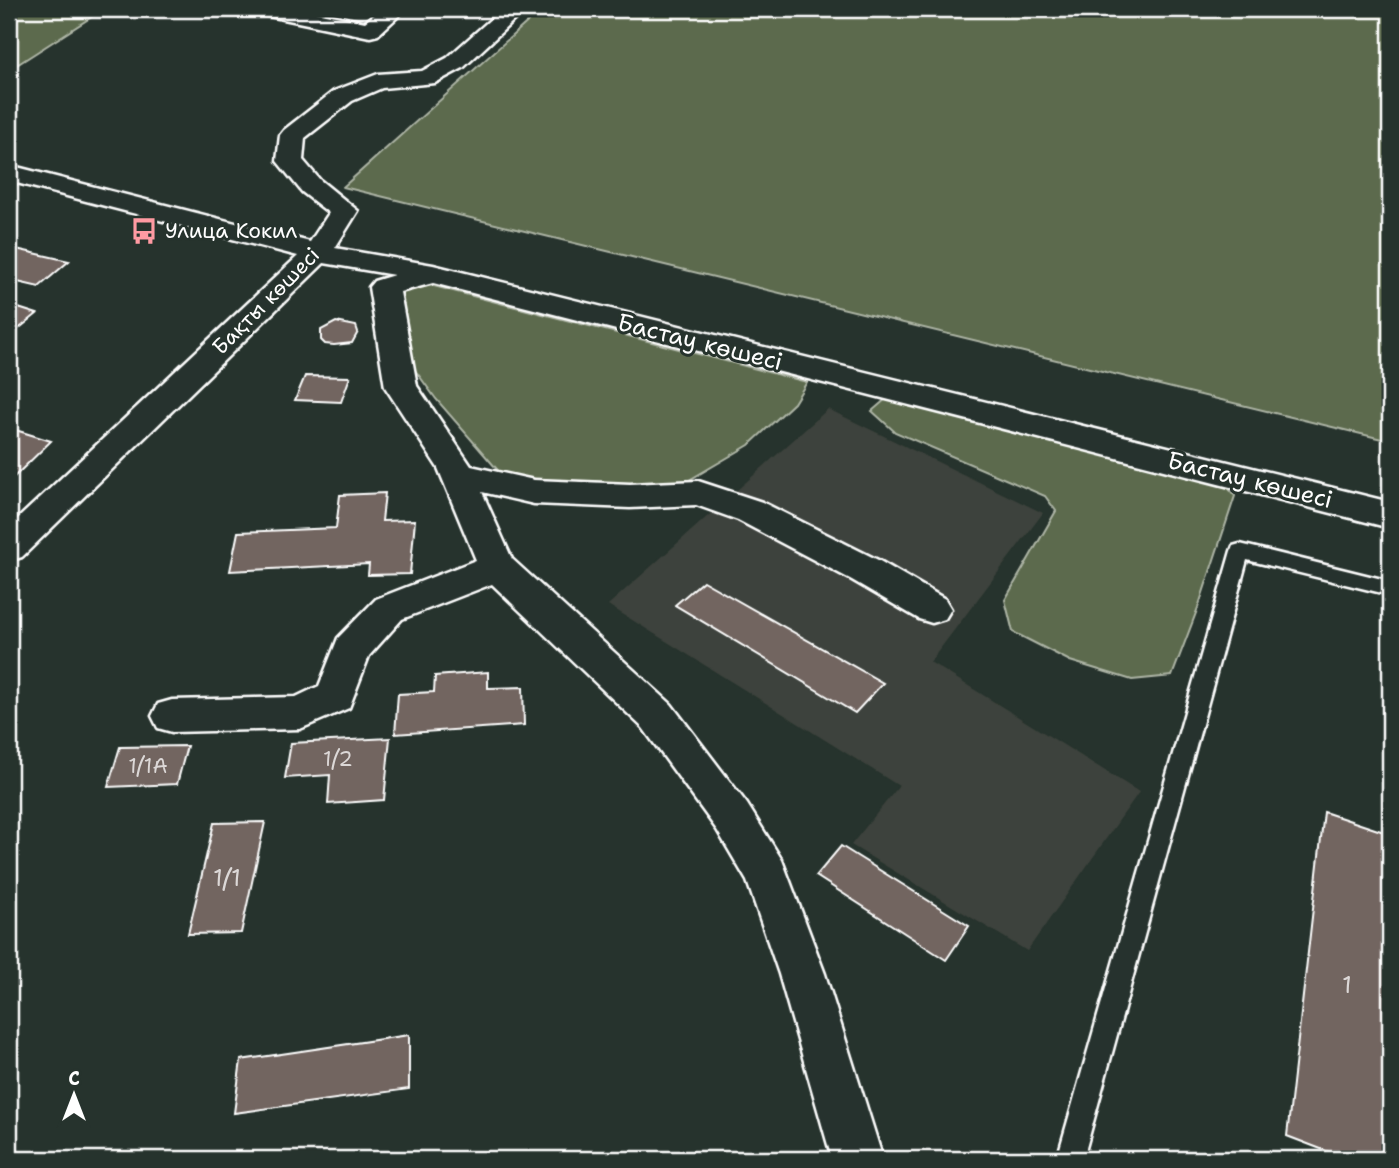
<svg xmlns="http://www.w3.org/2000/svg" width="1399" height="1168" font-family="'Shantell Sans',sans-serif">
	<style>
		.built { fill: #3d423c }
		.green { fill: #5c6b4e; stroke: #aeb5a6; stroke-width: 2 }
		.building { fill: #726560; stroke: #fff; stroke-width: 2 }
		.lines { fill: none; stroke-linecap: round; stroke-linejoin: round }
		.lane-casing { stroke: #fff; stroke-width: 5 }
		.street-casing { stroke: #fff; stroke-width: 5 }
		.lane { fill: #26332d; fill-rule: evenodd }
		.street { fill: #26332d; fill-rule: evenodd }
		.labels { text-anchor: middle; stroke-width: 6; stroke-linejoin: round; paint-order: stroke }
		.far-poi-label { font-size: 21px; fill: #fff; stroke: #26332d; text-anchor: start }
		.far-street-label { font-size: 21px; fill: #fff; stroke: #26332d }
		.number-label { font-size: 21px; fill: #dcd8d7 }
		.street-label { font-size: 24px; fill: #fff; stroke: #26332d }
		.near-number-label { font-size: 24px; fill: #dcd8d7 }
	</style>
	<rect width="100%" height="100%" fill="#26332d"/>
	<filter id="ink" filterUnits="userSpaceOnUse"><feTurbulence type="fractalNoise" baseFrequency=".0143" numOctaves="2"/><feDisplacementMap in="SourceGraphic" scale="14" xChannelSelector="R" yChannelSelector="G"/><feConvolveMatrix kernelMatrix="1 2 1 2 8 2 1 2 1" color-interpolation-filters="sRGB"/></filter>
	<g filter="url(#ink)">
		<path class="built" d="M828 409 1043 513 930 662 1139 792 1027 951 851 845 899 786 608 605Z"/>
		<path class="green" d="M9 9H104L9 70Z
			M542 9H1390V441L343 187Z
			M430 285 807 382 794 403 749 445 684 483 598 485 502 475 436 399 415 370 399 304 404 288Z
			M887 398 1225 484 1235 496 1199 605 1172 676 1132 680 1070 661 1013 632 1005 600 1056 511 1045 496 895 432 872 411Z"/>
		<path class="building" d="M16 249 69 261 39 287 9 280V255Z
			M9 305 37 314 16 331 9 329Z
			M336 322 356 326 358 332 352 343 334 345 325 344 321 340V330Z
			M305 376 350 377 341 402 295 400Z
			M9 428 51 441 11 480 9 479Z
			M385 493 382 521 415 520 410 574 368 575 369 564 230 571 238 532 336 528 340 495Z
			M703 581 883 683 855 713 675 605Z
			M488 672V688L523 687 524 725 395 734 398 694 434 692 435 676Z
			M390 738 384 800 328 804 330 775 285 778 291 743Z
			M187 746 177 784 108 787 120 747Z
			M1324 812 1390 834V1159H1347L1287 1136Z
			M265 822 241 933 188 934 214 823Z
			M841 846 969 926 946 960 816 876Z
			M409 1035V1089L234 1113 241 1060Z"/>
		<g class="lines">
			<defs>
				<path id="lane" d="M1240 544 1390 581V595L1247 560 1083 1159H1057L1231 551 1233 546Z"/>
				<path id="street" d="M258 9H300L365 22 382 9H406L378 35 370 37 269 16 261 14Z
					M502 9H526L463 68 435 83 382 88 352 101 305 138 303 160 320 180 358 211 335 248 433 265 1390 502V528L433 283 400 292 417 386 471 466 534 480 630 484 698 481 762 502 878 560 945 599 951 609 945 619 932 623 919 619 852 580 738 520 696 505 630 508 534 504 482 492 512 559 671 704 747 804 782 860 825 974 882 1156 880 1159H832L779 974 747 881 717 830 643 728 492 584 402 619 369 656 349 708 300 729 172 732 158 728 152 716 158 704 172 700 296 697 319 686 338 638 376 599 476 560 438 468 385 387 369 287 374 281 394 275 324 263 22 557 9 561V527L298 256 9 181V165L310 242 329 213 302 192 277 161 280 135 284 130 334 91 378 74 422 71 447 58Z"/>
			</defs>
			<use href="#lane" class="lane-casing"/>
			<use href="#street" class="street-casing"/>
			<use href="#lane" class="lane"/>
			<use href="#street" class="street"/>
		</g>
	</g>
	<defs>
		<symbol id="bus-bare" viewBox="-9 -9 18 18"><path d="M-5-6H5V4H4V6H2V4H-2V6H-4V4H-5ZM-3.5-4V0h7V-4ZM-3.5 1.2v1.5H-2V1.2ZM2 1.2v1.5H3.5V1.2Z" fill="#ff9aa2" stroke="#26332d" stroke-width="2.5" paint-order="stroke"/></symbol>
	</defs>
	<g fill-rule="evenodd">
		<use href="#bus-bare" x="125" y="212" width="38" height="38"/>
	</g>
	<g class="labels">
		<g class="far-poi-label">
			<text x="165" y="238">Улица Кокил</text>
		</g>
		<g class="far-street-label">
			<text transform="translate(266 301) rotate(-45)" y="7">Бақты көшесі</text>
		</g>
		<g class="number-label">
			<text x="338" y="766">1/2</text>
			<text x="148" y="773">1/1А</text>
		</g>
		<g class="street-label">
			<text transform="translate(700 342) rotate(14)" y="8">Бастау көшесі</text>
			<text transform="translate(1250 480) rotate(14)" y="8">Бастау көшесі</text>
		</g>
		<g class="near-number-label">
			<text x="227" y="886">1/1</text>
			<text x="1347" y="993">1</text>
		</g>
	</g>
	<rect width="1399" height="1168" fill="none" stroke="#26332d" stroke-width="35"/>
	<rect x="18" y="18" width="1364" height="1133" fill="none" stroke="#fff" stroke-width="2.5" filter="url(#ink)"/>
	<g transform="translate(74 1095)" stroke="#26332d" stroke-width="5" paint-order="stroke">
	<path d="M0-5L12 26L0 18L-12 26Z" fill="#ffffff"/>
	<text y="-10" font-size="19" font-weight="bold" text-anchor="middle" fill="#ffffff">С</text>
	</g>
</svg>
